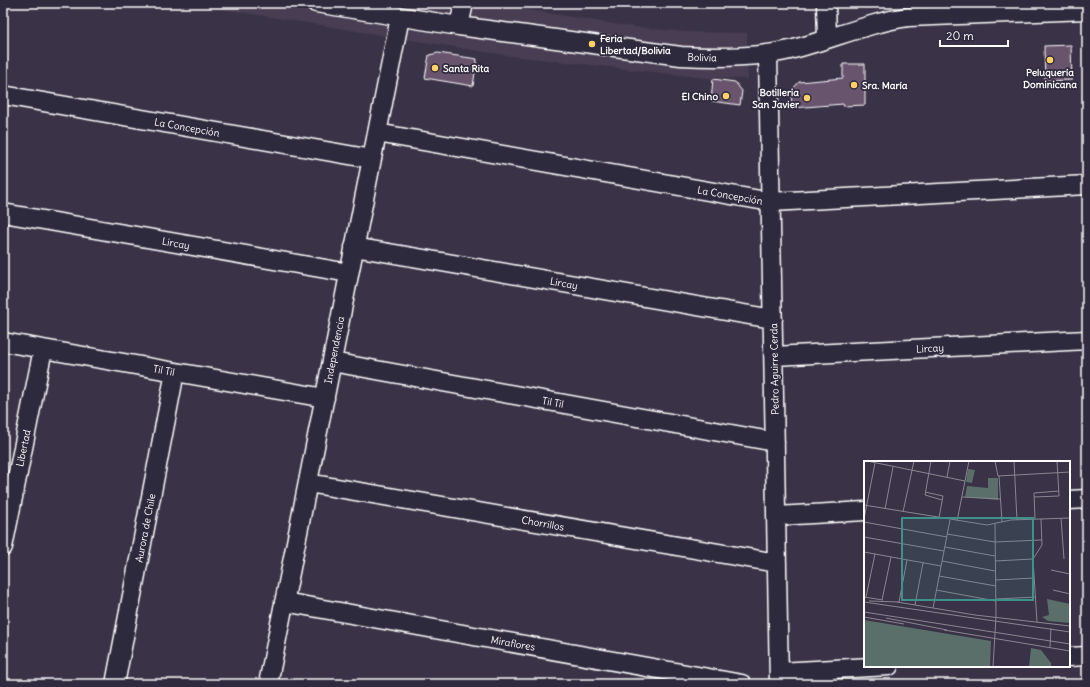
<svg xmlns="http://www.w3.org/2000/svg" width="1090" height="687" font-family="Delius,sans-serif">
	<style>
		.built { fill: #483d52 }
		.building { fill: #68556d; stroke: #fff }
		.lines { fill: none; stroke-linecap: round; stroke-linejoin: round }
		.street-casing { stroke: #fff; stroke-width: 21 }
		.street { stroke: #2f2a3d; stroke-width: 18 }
		.poi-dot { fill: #ffd166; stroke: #2f2a3d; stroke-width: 1.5 }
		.labels { text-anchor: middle; stroke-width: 3.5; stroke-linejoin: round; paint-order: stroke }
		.poi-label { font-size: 10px; font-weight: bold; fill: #fff; stroke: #2f2a3d; text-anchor: start }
		.street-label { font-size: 10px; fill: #fff; stroke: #2f2a3d }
		.inset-road { fill: none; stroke: #898591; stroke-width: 1 }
		.view { fill: #3f918b; fill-opacity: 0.15; stroke: #3f918b; stroke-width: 2 }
		.inset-edge { fill: none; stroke: #fff; stroke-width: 2 }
	</style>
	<rect width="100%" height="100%" fill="#3a3347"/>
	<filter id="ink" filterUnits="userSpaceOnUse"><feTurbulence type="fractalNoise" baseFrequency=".025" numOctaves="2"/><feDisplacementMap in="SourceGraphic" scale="8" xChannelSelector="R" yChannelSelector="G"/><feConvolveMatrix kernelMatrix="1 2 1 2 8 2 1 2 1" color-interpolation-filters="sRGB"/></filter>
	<g filter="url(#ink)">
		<path class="built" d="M184 3H487L626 26 685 32 747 33 748 79 706 78 504 55Z"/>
		<path class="building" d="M1071 45 1072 80 1045 81 1044 46Z
			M438 53 477 59 473 86 425 78 429 55Z
			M843 64H865V105L843 106V104L792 108 791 91 799 82 843 78Z
			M713 79 735 82 742 91 740 105 711 101Z"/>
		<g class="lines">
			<defs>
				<path id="street" d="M316 3 459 26 681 56C717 58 755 58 790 50 830 40 867 23 908 17L1087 10
					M826 3 827 39
					M459 26 464 3
					M768 54 779 684
					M3 95 372 159
					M377 133 771 202 1087 185
					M3 213 349 273
					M354 247 773 319
					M3 342 325 398
					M774 356 1087 340
					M332 362 775 442
					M308 483 777 563
					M1069 500 1087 499
					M777 516 865 511
					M3 547 43 349
					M284 602 742 684
					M1069 657 1087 656
					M779 672 889 666
					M115 684 175 372
					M268 684 400 17"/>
			</defs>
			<use href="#street" class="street-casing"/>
			<use href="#street" class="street"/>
		</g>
	</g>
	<g class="poi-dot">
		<circle cx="592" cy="44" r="4"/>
		<circle cx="1050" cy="60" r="4"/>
		<circle cx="435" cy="68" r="4"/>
		<circle cx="854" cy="85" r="4"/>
		<circle cx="726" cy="96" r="4"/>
		<circle cx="807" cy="98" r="4"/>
	</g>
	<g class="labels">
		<g class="poi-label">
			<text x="600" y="42">Feria<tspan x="600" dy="12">Libertad/Bolivia</tspan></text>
			<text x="443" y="72">Santa Rita</text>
			<text x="1050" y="76" text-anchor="middle">Peluquería<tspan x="1050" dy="12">Dominicana</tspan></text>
			<text x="862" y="89">Sra. María</text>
			<text x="799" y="96" text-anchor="end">Botilleria<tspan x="799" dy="12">San Javier</tspan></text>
			<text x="718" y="100" text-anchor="end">El Chino</text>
		</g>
		<g class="street-label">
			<text transform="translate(702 57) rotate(2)" y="4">Bolivia</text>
			<text transform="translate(187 127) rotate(10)" y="4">La Concepción</text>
			<text transform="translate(730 195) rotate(10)" y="4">La Concepción</text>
			<text transform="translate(176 243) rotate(10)" y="4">Lircay</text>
			<text transform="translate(564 283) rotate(10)" y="4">Lircay</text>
			<text transform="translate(930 348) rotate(-3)" y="4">Lircay</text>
			<text transform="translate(334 350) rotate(-79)" y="4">Independencia</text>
			<text transform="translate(774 369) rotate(-91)" y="4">Pedro Aguirre Cerda</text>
			<text transform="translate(164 370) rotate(10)" y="4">Til Til</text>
			<text transform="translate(553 402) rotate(10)" y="4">Til Til</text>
			<text transform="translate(23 448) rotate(-78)" y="4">Libertad</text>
			<text transform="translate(543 523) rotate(10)" y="4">Chorrillos</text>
			<text transform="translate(145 528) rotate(-79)" y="4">Aurora de Chile</text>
			<text transform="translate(513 643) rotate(10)" y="4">Miraflores</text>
		</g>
	</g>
	<g transform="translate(864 461)">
		<rect width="206" height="206" fill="#3a3347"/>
		<path d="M104 8 111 9 108 22 102 21ZM124 17H134V39L101 36 103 25 124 27Z" fill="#5a6f69"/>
		<path d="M183 138 206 143V162L184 160 178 156 185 154ZM0 159 127 180 126 206H0ZM167 187 177 189 187 202V206H165Z" fill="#5a6f69"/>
		<path class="inset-road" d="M3 0 101 20M67 0 61 34 78 39M131 0 134 15 206 11M150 0 153 59M135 15 138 61M83 16 86 0M61 31 79 35 75 57M98 36 137 38M170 36 195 35 193 0M0 44 123 64 147 59 206 57M21 48 29 6M39 51 50 0M197 57 200 98M0 58 11 2M171 58 170 32 195 30M93 60 105 0M0 61 83 76M83 73 131 81 178 79M0 76 80 90M81 86 131 95M0 91 77 105M78 100 131 110M131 100 169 98M187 109 206 113M75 115 132 125M131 119 170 117M72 129 132 140M189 129 206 133M0 136 19 139M2 136 11 93M132 138 172 136M18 139 27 96M5 140 34 141M0 141 206 171M33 141 111 154 206 165M35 141 43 99M51 144 59 102M69 147 86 59M0 151 206 183M0 156 40 163M22 157 83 169M173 161 169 98 178 84 177 58M80 169 206 190M186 186 187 167M129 206 132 155 131 63"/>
		<path class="view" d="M38 57H169V139H38Z"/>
		<rect width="206" height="206" class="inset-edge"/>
	</g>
	<rect width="1090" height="687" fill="none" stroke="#2f2a3d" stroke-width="16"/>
	<rect x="8" y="8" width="1074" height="671" fill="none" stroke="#fff" stroke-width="1.5" filter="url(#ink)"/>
	<path d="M940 40v6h68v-6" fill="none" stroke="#ffffff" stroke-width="2"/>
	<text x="946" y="40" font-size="12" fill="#ffffff" stroke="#2f2a3d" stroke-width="3" paint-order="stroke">20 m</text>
</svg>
